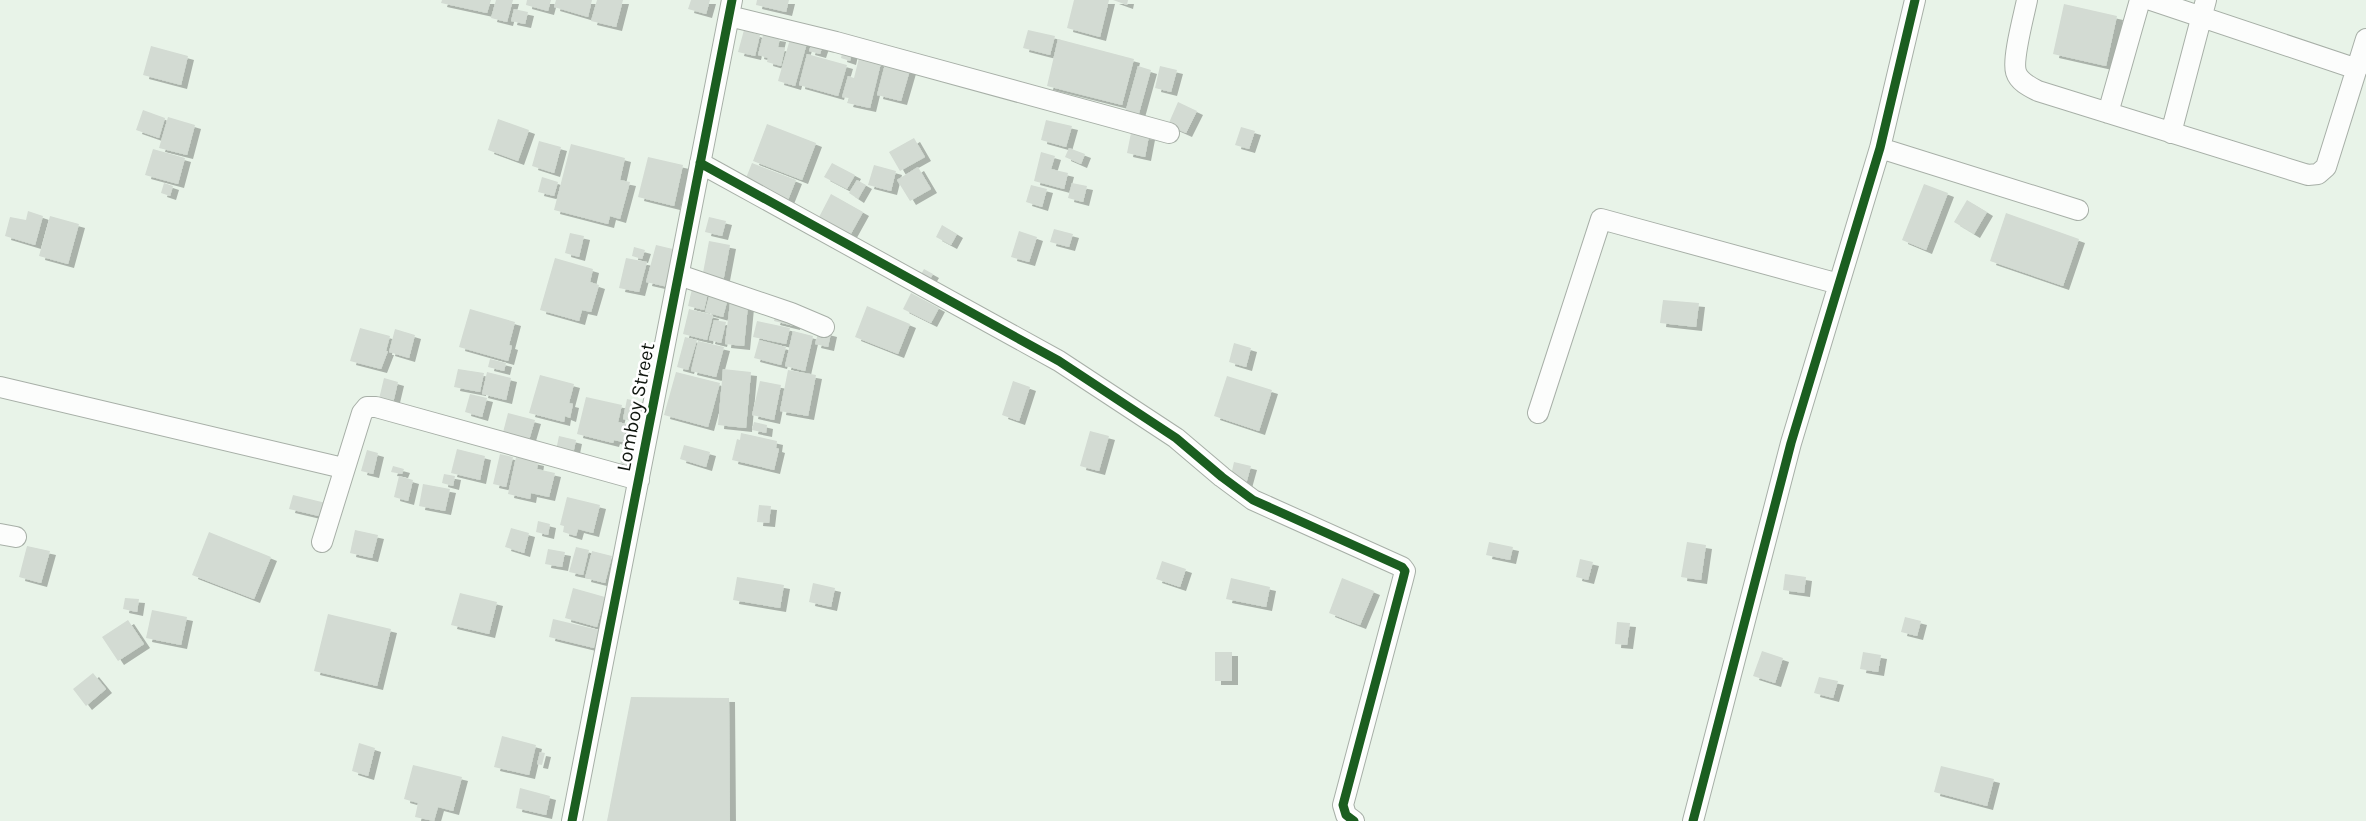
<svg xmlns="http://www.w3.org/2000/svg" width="2366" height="821" font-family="Karla,sans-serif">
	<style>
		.building { fill: #d3dbd3; filter: url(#shadow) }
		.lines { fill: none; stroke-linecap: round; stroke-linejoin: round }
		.minor-casing { stroke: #a7afa7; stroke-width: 22 }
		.minor { stroke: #fcfdfc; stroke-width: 20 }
		.cycleway-casing { stroke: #fff; stroke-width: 13 }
		.cycleway { stroke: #1b5e20; stroke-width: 9 }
		.labels { text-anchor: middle; stroke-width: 5; stroke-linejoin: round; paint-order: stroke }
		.street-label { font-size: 20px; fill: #111710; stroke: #fff }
	</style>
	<defs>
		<filter id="shadow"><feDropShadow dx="6" dy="4" stdDeviation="0" flood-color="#0004"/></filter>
	</defs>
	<rect width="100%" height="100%" fill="#e8f3e8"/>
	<path class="building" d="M442 0H491L487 13 441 3Z
		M496 0H513L507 22 491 18Z
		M527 0H551L548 11 526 5Z
		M556 0H592L588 17 554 7Z
		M597 0H623L616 27 591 21Z
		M691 0H710L706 14 688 9Z
		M757 0H789L786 12 756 5Z
		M1074 0H1109L1100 37 1067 28Z
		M1113 0H1128L1127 5Z
		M2064 4 2117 16 2106 66 2053 54Z
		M514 9 528 12 525 24 511 21Z
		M744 30 760 35 755 56 738 52Z
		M1028 30 1055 36 1050 55 1023 48Z
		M763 35 780 38 778 47 785 48 781 66 767 62 768 58 758 55Z
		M790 39 807 43 795 86 778 81Z
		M1058 39 1134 59 1122 105 1047 86Z
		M812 42 823 45 820 54 809 51Z
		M151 46 188 56 181 85 143 75Z
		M843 49 852 52 850 61 841 58Z
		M807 54 847 65 838 96 799 85Z
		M859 58 881 63 870 108 847 103 849 98 842 97 848 76 854 78Z
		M885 64 910 70 901 101 877 95Z
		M1138 66 1151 70 1138 117 1125 113Z
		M1160 66 1177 70 1171 92 1155 88Z
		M1178 102 1197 111 1186 133 1168 125Z
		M143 110 165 118 159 138 136 130Z
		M168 117 195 125 187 155 159 148Z
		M498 119 529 130 518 161 488 150Z
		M1046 120 1072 126 1066 147 1041 140Z
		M767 124 816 143 802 180 753 161Z
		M1241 127 1255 131 1249 149 1235 145Z
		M1131 133 1149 136 1145 157 1127 153Z
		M914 138 925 157 900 171 889 152Z
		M539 141 561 147 554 173 532 166Z
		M571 144 625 158 620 180 630 182 620 219 610 216 608 224 554 210Z
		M1069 148 1085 154 1081 164 1065 157Z
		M153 149 185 158 178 184 145 175Z
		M1041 152 1055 156 1051 169 1068 173 1064 189 1034 181Z
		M648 157 683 165 674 206 638 197Z
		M752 163 796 180 788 200 744 183Z
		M832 163 855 175 847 189 824 177Z
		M874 165 896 171 891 191 868 185Z
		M918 167 931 189 910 201 897 180Z
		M542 177 558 182 554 196 538 192Z
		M857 180 866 185 858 199 849 193Z
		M164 183 173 186 170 196 161 193Z
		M1072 183 1087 186 1083 202 1068 198Z
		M1924 184 1948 193 1926 250 1902 240Z
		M1031 185 1047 189 1042 207 1026 202Z
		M831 194 863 212 848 239 817 221Z
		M1967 200 1987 212 1974 234 1954 222Z
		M28 211 43 216 35 245 5 236 10 217 26 220Z
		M2006 213 2079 239 2063 286 1990 261Z
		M50 216 79 224 68 264 39 256Z
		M709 217 726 221 722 236 705 232Z
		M942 225 957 234 951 245 936 237Z
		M1054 229 1073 234 1069 247 1050 242Z
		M1019 231 1037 237 1029 262 1011 257Z
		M570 233 584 236 579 257 565 253Z
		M709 241 730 245 723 282 702 278Z
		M656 245 677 250 668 287 646 282Z
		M634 247 645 250 642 259 632 256Z
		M555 258 593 269 590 282 599 285 591 312 582 310 579 321 540 310Z
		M626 258 647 262 639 292 619 288Z
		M924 269 933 274 927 284 919 278Z
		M692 289 708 293 704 310 688 306Z
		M710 293 728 298 723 317 705 312Z
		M911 293 939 308 931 323 903 309Z
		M1663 300 1699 303 1696 327 1660 323Z
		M730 303 748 305 744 346 725 344Z
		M867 306 910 324 898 354 855 337Z
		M470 309 515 322 509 345 512 346 508 361 459 347Z
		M689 309 713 315 707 340 683 334Z
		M777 311 796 315 794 326 774 321Z
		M714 320 726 322 721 343 709 340Z
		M757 321 790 328 786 344 753 337Z
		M360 328 390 336 386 351H388L381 369 350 361Z
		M395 329 415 335 409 358 389 352Z
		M819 330 831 333 828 347 815 344Z
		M793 331 813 336 805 371 785 366Z
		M685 337 697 340 688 370 677 367Z
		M759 340 786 347 781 365 754 358Z
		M698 341 724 347 716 377 691 371Z
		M1234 343 1251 348 1246 367 1229 362Z
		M490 359 506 363 504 371 488 367Z
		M458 369 484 373 480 392 454 387Z
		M723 369 751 372 746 428 718 425Z
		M788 370 816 375 808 416 780 411Z
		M487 372 511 378 506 400 482 394Z
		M676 372 720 383 708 427 664 415Z
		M540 375 574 384 569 403 573 404 570 418 565 416 564 422 529 413Z
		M1227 376 1272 390 1259 431 1214 416Z
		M384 378 398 382 393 403 379 399Z
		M760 381 781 385 774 420 752 415Z
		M1013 381 1030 387 1019 421 1002 415Z
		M470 394 487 398 482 417 465 412Z
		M586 397 622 405 618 422 627 424 623 442 614 440 613 443 577 434Z
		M627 399 645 403 641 423 623 419Z
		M508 413 535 420 527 447 501 440Z
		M754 422 767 425 766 433 752 430Z
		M1090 431 1109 436 1099 471 1080 466Z
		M741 433 777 441 776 448 779 449 774 470 732 460 737 439 740 440Z
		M559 436 576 440 572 459 555 455Z
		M684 445 710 452 706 467 680 459Z
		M457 449 485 456 480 480 451 473Z
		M623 449 637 452 633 469 620 466Z
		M367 450 378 453 373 474 361 471Z
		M500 454 513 457 506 487 493 484Z
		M516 457 538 462 537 469 555 473 549 497 531 493 530 499 508 494Z
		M1234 462 1251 466 1246 484 1230 480Z
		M393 466 404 469 402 474 391 472Z
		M444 474 455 476 453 486 442 483Z
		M399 476 413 480 408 501 394 497Z
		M423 484 450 489 445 511 419 506Z
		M293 495 326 503 323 517 289 509Z
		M567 497 600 505 593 533 578 529 576 536 563 532 564 526 560 525Z
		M759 505 771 506 769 523 757 522Z
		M538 521 550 524 548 535 536 532Z
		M511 528 529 533 524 553 505 547Z
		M355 530 378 535 372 558 350 553Z
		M209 532 271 557 254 599 192 575Z
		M1489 542 1513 547 1510 560 1486 555Z
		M1687 542 1706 545 1701 580 1681 577Z
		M27 546 50 551 41 583 19 577Z
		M576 547 589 550 583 575 569 572Z
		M548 549 565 552 562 567 545 564Z
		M592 551 612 556 605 583 585 578Z
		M1580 559 1593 562 1588 580 1576 577Z
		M1162 561 1186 569 1180 587 1156 579Z
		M1785 574 1806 577 1804 593 1783 590Z
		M737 577 784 585 780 608 733 600Z
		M1231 578 1270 587 1266 607 1226 599Z
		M1342 578 1374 591 1360 625 1329 613Z
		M813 583 835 588 831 607 809 602Z
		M573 588 605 597 597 627 565 618Z
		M460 593 497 602 489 634 451 625Z
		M125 598 139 599 137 612 123 609Z
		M152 610 187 617 181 645 146 638Z
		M328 614 391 629 377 686 314 671Z
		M1905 617 1921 621 1917 636 1901 632Z
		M553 619 599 630 594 648 549 637Z
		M128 620 144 644 118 661 102 637Z
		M1617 622 1630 623 1627 645 1615 644Z
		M1762 651 1783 658 1775 683 1753 676Z
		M1215 652H1232V681H1215Z
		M1863 652 1881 655 1878 672 1860 669Z
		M93 673 106 689 86 706 73 689Z
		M1819 677 1838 681 1833 698 1814 693Z
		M631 697 729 698 730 821H607Z
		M502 736 536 745 529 775 494 767Z
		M359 743 375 748 368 776 352 771Z
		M540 752 545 753 542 765 537 764Z
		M413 765 462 777 453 811 438 807 434 821 415 817 418 803 404 799Z
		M1941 766 1994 779 1987 806 1934 792Z
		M520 788 550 796 546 815 516 808Z"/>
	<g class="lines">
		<defs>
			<path id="minor" d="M2027 0C2024 15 2012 59 2016 72 2019 82 2030 87 2038 91L2308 175 2318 174 2326 167 2366 39
				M2151 0 2357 69
				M729 16 836 42 1169 133
				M2108 113 2140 0
				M2171 133 2206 0
				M1880 148 2078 210
				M700 163 1059 361 1176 438 1222 477 1253 500 1402 567 1405 571 1403 579 1343 805 1346 815 1354 821
				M679 275 791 313 824 327
				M0 387 343 468
				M1538 413 1601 219 1839 284
				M0 534 16 537
				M322 542 362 413 367 407H376L639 480
				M572 821 732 0
				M1693 821 1791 443 1880 148 1915 0"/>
		</defs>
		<use href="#minor" class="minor-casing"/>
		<use href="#minor" class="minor"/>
		<defs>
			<path id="cycleway" d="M700 163 1059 361 1176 438 1222 477 1253 500 1402 567 1405 571 1403 579 1343 805 1346 815 1354 821
				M572 821 732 0
				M1693 821 1791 443 1880 148 1915 0"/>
		</defs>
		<use href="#cycleway" class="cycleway-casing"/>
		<use href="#cycleway" class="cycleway"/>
	</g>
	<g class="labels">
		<g class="street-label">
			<text transform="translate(635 407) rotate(-79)" y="7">Lomboy Street</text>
		</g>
	</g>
</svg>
